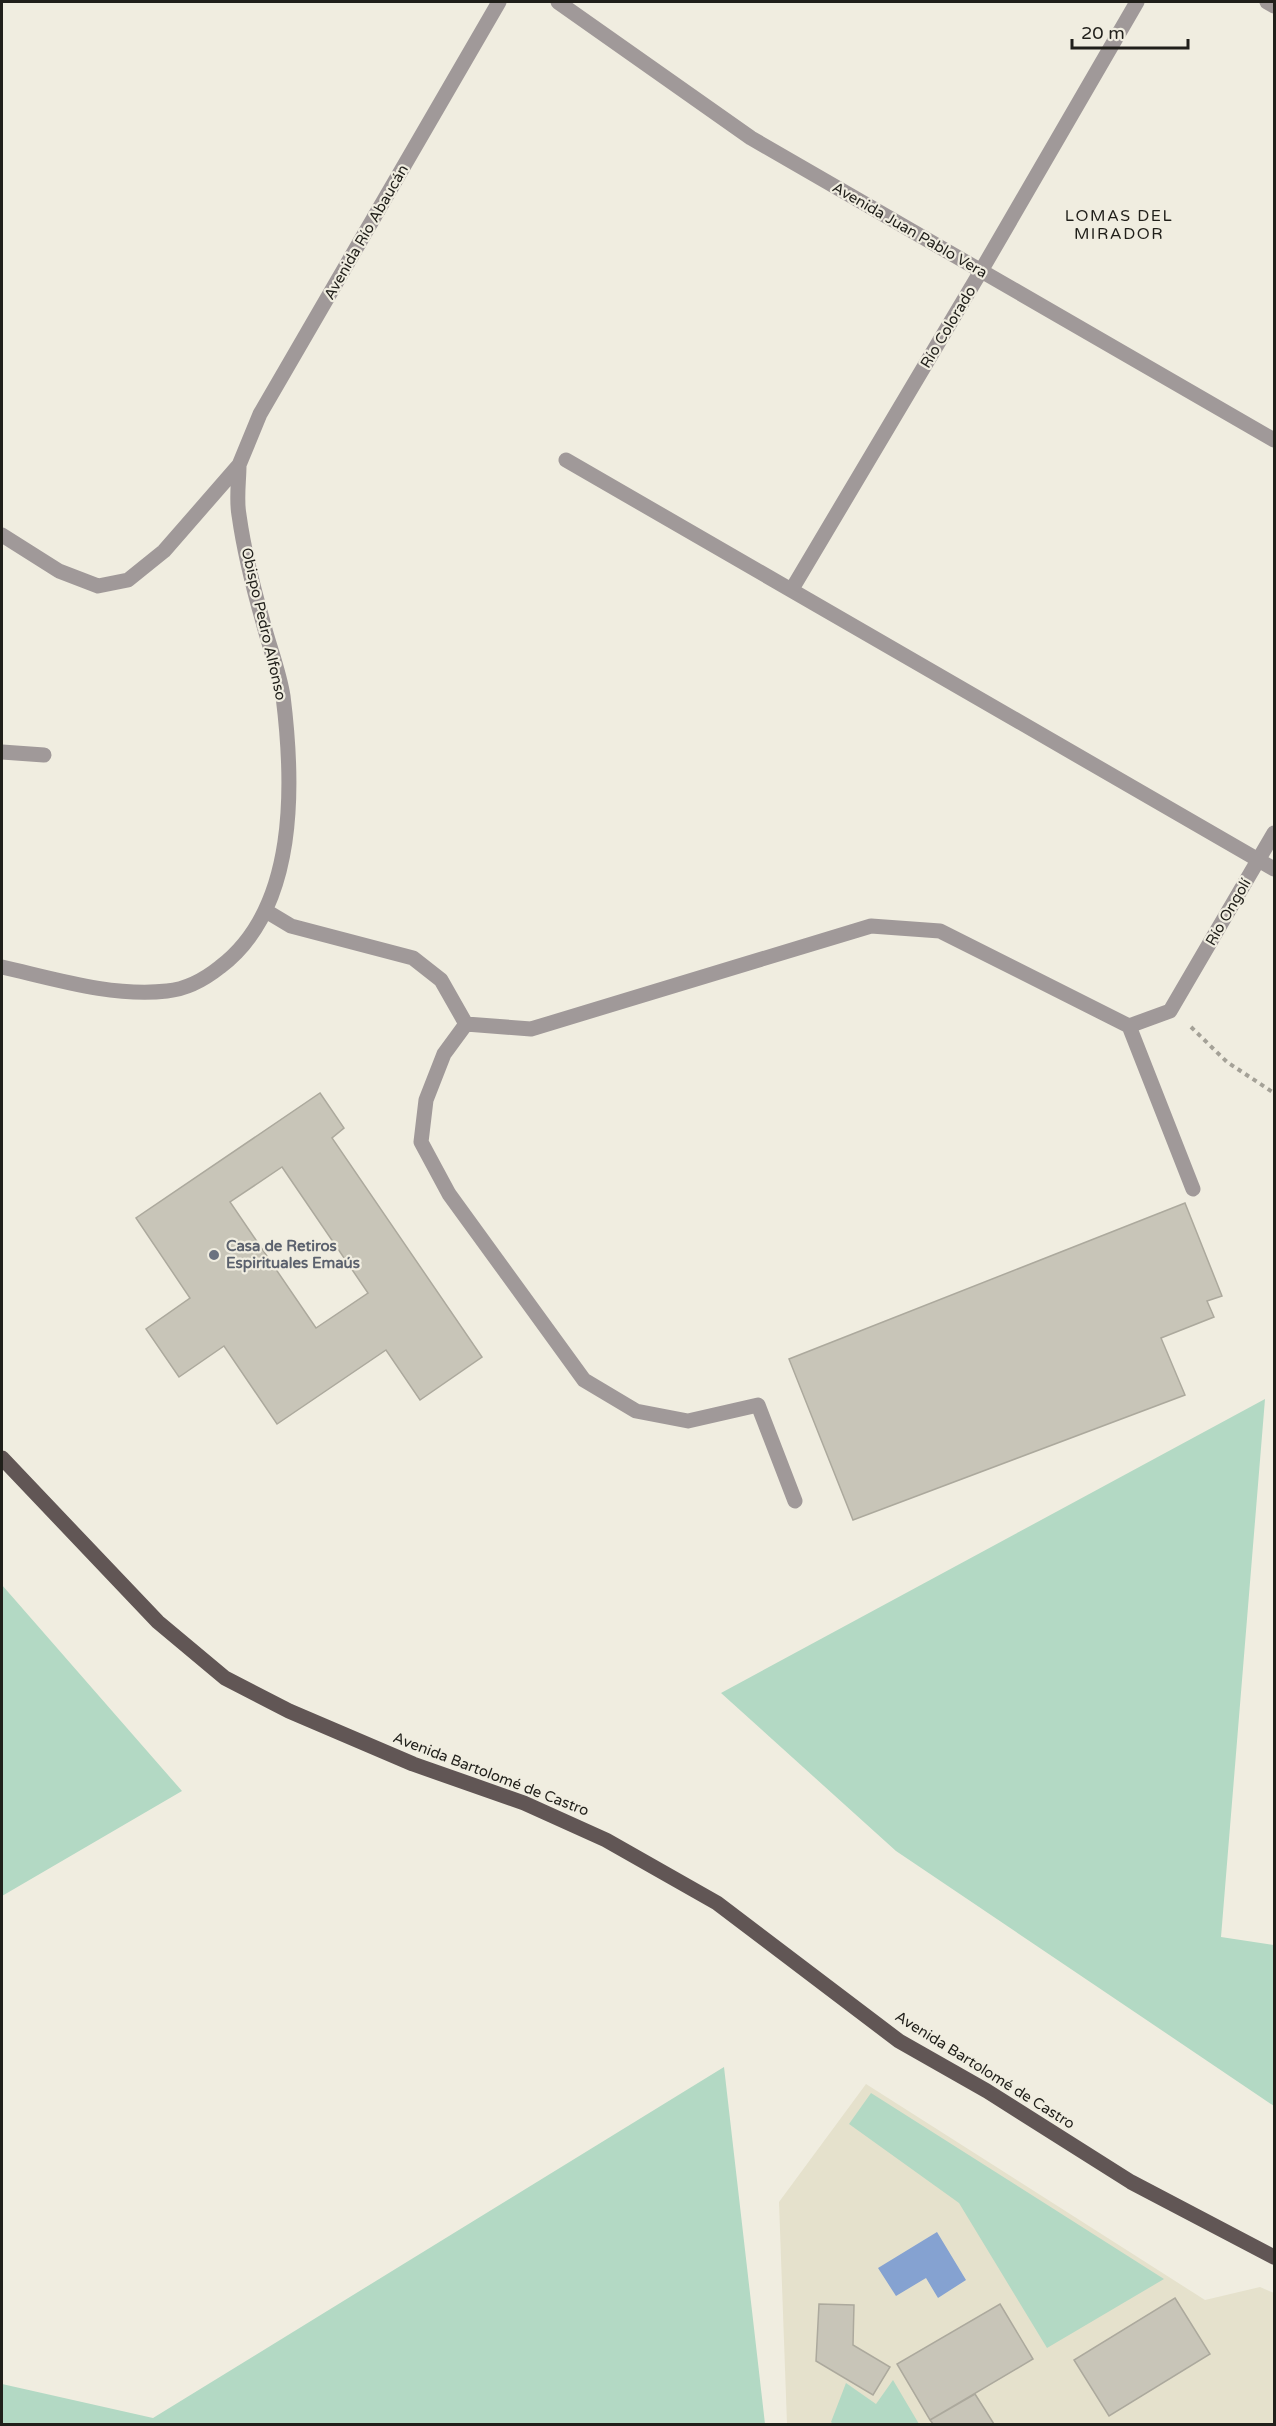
<svg xmlns="http://www.w3.org/2000/svg" width="1276" height="2426" font-family="'Varela Round',sans-serif">
	<style>
		.built { fill: #e5e1cc }
		.green { fill: #b3d9c4 }
		.water { fill: #85a2d1 }
		.building { fill: #c8c5b8; stroke: #aca99d; stroke-width: 1.5; fill-rule: evenodd }
		.lines { fill: none; stroke-linecap: round; stroke-linejoin: round }
		.path { stroke: #a4a197; stroke-width: 4; stroke-dasharray: 4.5 4.5; stroke-linecap: butt }
		.minor { stroke: #a09999; stroke-width: 15 }
		.major { stroke: #615655; stroke-width: 15 }
		.worship-dot { fill: #6b7280; stroke: #f0ede0; stroke-width: 2 }
		.labels { text-anchor: middle; stroke-width: 4.5; stroke-linejoin: round; paint-order: stroke }
		.street-label { font-size: 15px; fill: #201f1a; stroke: #f0ede0 }
		.worship-label { font-size: 15px; font-weight: bold; fill: #5b616d; stroke: #f0ede0; text-anchor: start }
		.neighbourhood-label { font-size: 16px; letter-spacing: 1.5px; fill: #201f1a; stroke: #f0ede0 }
	</style>
	<rect width="100%" height="100%" fill="#f0ede0"/>
	<path class="built" d="M866 2084 1205 2300 1260 2287 1274 2293V2424H787L779 2202Z"/>
	<path class="green" d="M1265 1399 1221 1937 1274 1945V2106L896 1851 721 1693Z
		M2 1585 182 1791 2 1896Z
		M724 2067 765 2424H2V2384L153 2418Z
		M871 2093 1164 2279 1047 2348 959 2203 849 2124Z
		M893 2380 919 2424H833L831 2422 846 2383 876 2404Z"/>
	<path class="water" d="M937 2232 966 2280 938 2298 926 2278 896 2296 878 2268Z"/>
	<path class="building" d="M320 1093 344 1128 332 1138 482 1357 420 1400 386 1350 277 1424 224 1346 179 1377 146 1329 190 1298 136 1218ZM282 1167 368 1293 316 1328 230 1202Z
		M1185 1203 1222 1296 1207 1301 1214 1317 1161 1338 1185 1395 853 1520 789 1359Z
		M1175 2298 1210 2354 1109 2416 1074 2360Z
		M819 2304 854 2305 853 2345 890 2367 873 2395 816 2361Z
		M1000 2304 1033 2359 930 2420 897 2364Z
		M975 2394 994 2424H933L930 2420Z"/>
	<g class="lines">
		<path class="path" d="M1191 1027 1227 1062 1274 1093"/>
		<path class="minor" d="M558 2 751 138 1274 440
			M1267 2 1274 6
			M566 460 1274 869
			M2 535 59 571 98 586 128 580 164 551 239 465 260 414 499 2
			M792 589 981 271 1137 2
			M2 752 44 755
			M266 911 291 926 413 958 441 980 466 1024 444 1054 426 1100 421 1142 449 1194 584 1380 636 1411 688 1421 758 1405 795 1501
			M2 967C55 979 112 997 167 991 188 989 205 979 220 967 298 908 294 784 283 696 279 671 269 646 263 622 253 587 244 551 239 515 236 499 239 481 239 465
			M466 1024 531 1029 871 926 940 931 1129 1026 1170 1011 1274 833
			M1129 1026 1193 1189"/>
		<path class="major" d="M2 1458 158 1622 225 1678 289 1711 413 1764 524 1803 606 1840 717 1903 899 2041 987 2091 1131 2182 1274 2257"/>
	</g>
	<circle class="worship-dot" cx="214" cy="1255" r="6"/>
	<g class="labels">
		<g class="street-label">
			<text transform="translate(910 230) rotate(30)" y="5">Avenida Juan Pablo Vera</text>
			<text transform="translate(366 232) rotate(-60)" y="5">Avenida Río Abaucán</text>
			<text transform="translate(948 327) rotate(-59)" y="5">Río Colorado</text>
			<text transform="translate(264 624) rotate(77)" y="5">Obispo Pedro Alfonso</text>
			<text transform="translate(1228 912) rotate(-60)" y="5">Río Ongolí</text>
			<text transform="translate(491 1774) rotate(21)" y="5">Avenida Bartolomé de Castro</text>
			<text transform="translate(985 2070) rotate(32)" y="5">Avenida Bartolomé de Castro</text>
		</g>
		<g class="worship-label">
			<text x="226" y="1251">Casa de Retiros<tspan x="226" dy="17">Espirituales Emaús</tspan></text>
		</g>
		<g class="neighbourhood-label">
			<text x="1119" y="221">LOMAS DEL<tspan x="1119" dy="18">MIRADOR</tspan></text>
		</g>
	</g>
	<rect width="1276" height="2426" fill="none" stroke="#201f1a" stroke-width="6"/>
	<path d="M1072 39v9h116v-9" fill="none" stroke="#201f1a" stroke-width="3"/>
	<text x="1081" y="39" font-size="18" fill="#201f1a" stroke="#f0ede0" stroke-width="4.5" paint-order="stroke">20 m</text>
</svg>
